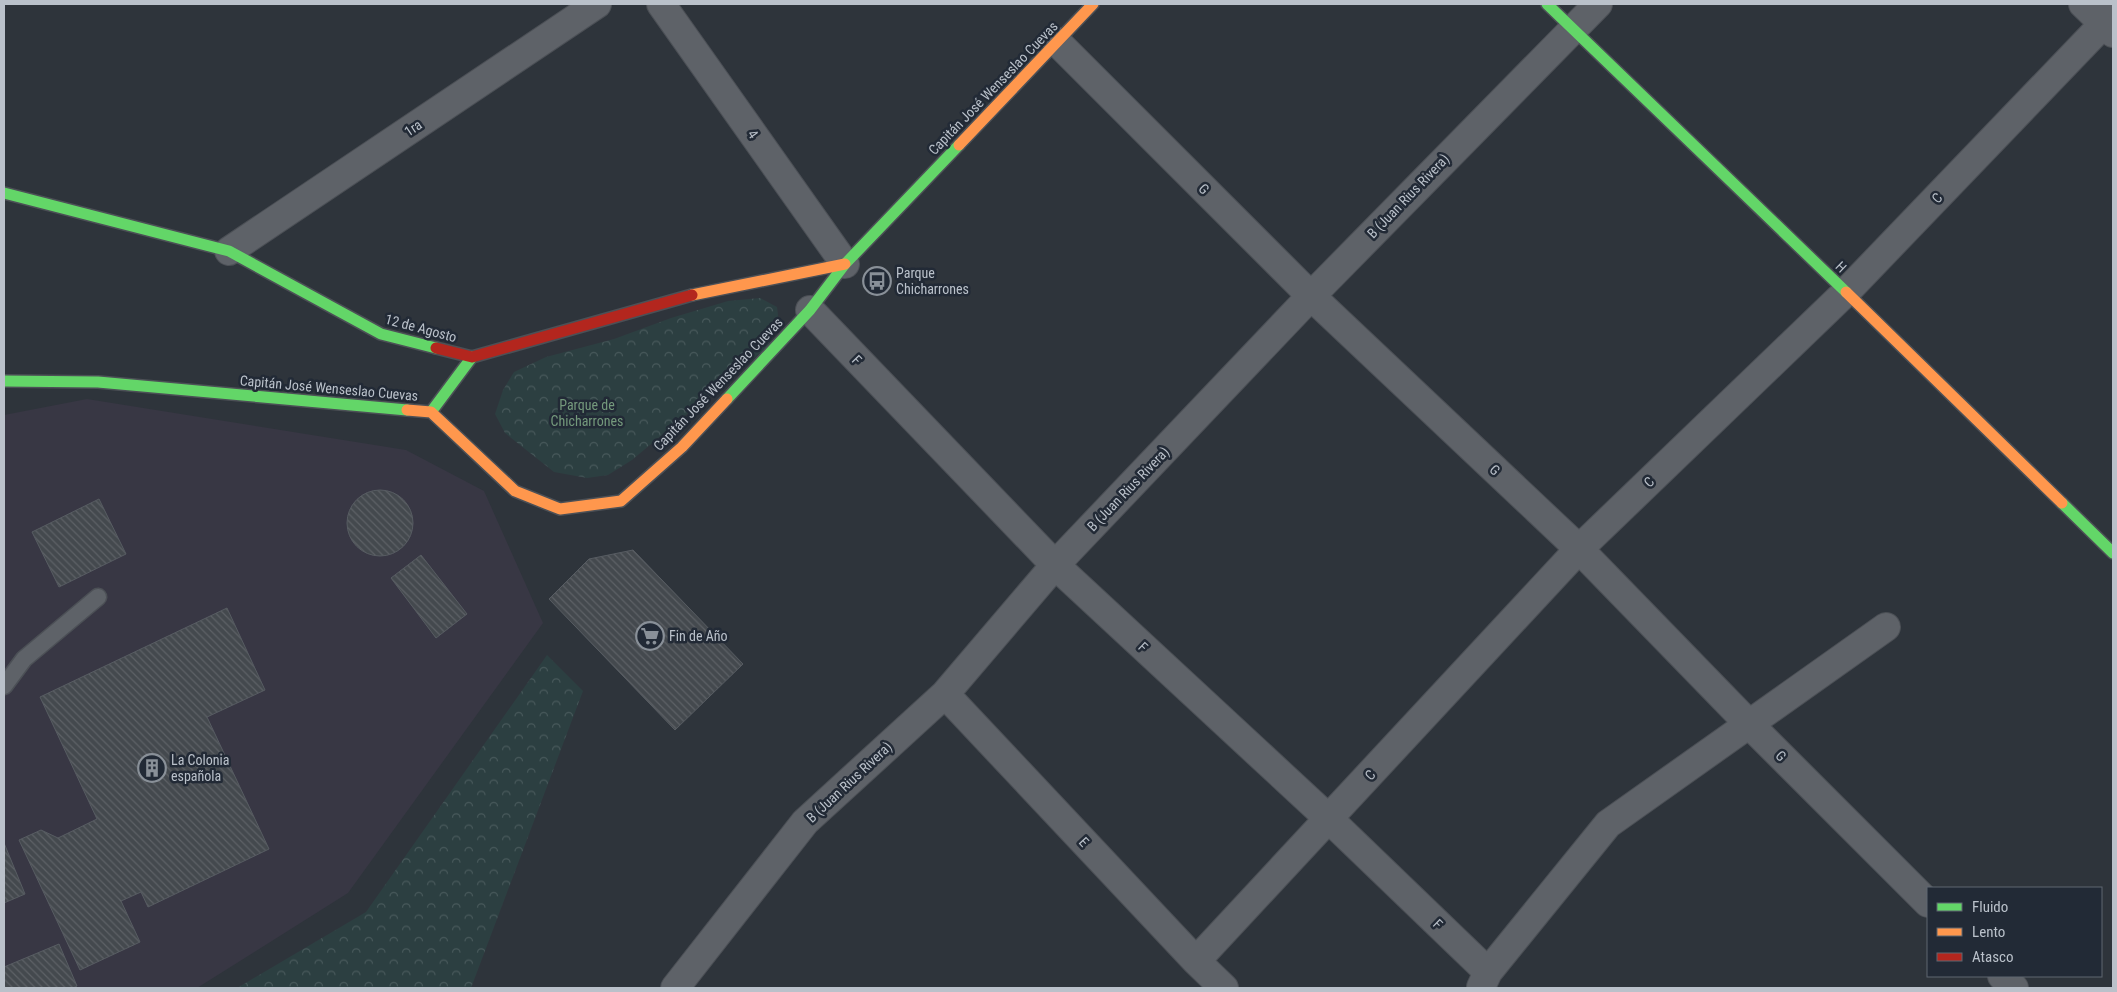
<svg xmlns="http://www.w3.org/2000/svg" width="2117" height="992" font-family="'Roboto Condensed',sans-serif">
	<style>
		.medical { fill: #383744 }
		.forest { fill: url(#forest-crowns) }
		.building { fill: url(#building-back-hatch); stroke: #575c62 }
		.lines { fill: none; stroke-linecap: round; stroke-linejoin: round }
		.lane-casing { stroke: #4c5056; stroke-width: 19 }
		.street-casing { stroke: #4c5056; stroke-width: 30 }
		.fast-casing { stroke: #4c5056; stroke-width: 14 }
		.slow-casing { stroke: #4c5056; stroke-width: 14 }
		.jam-casing { stroke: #4c5056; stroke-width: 14 }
		.lane { stroke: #5e6268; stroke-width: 16 }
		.street { stroke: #5e6268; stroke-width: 28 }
		.fast { stroke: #63d668; stroke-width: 11 }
		.slow { stroke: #ff974d; stroke-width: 11 }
		.jam { stroke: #b3261e; stroke-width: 11 }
		.labels { text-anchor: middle; stroke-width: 5; stroke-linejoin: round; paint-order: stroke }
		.street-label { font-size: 14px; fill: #bac1ca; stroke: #222a36 }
		.poi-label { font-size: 14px; fill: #bac1ca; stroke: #222a36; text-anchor: start }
		.park-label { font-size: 14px; fill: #74997c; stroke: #222a36 }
	</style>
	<defs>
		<pattern id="forest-crowns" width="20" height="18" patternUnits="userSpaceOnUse" patternTransform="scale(1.25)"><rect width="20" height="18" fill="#2c3f41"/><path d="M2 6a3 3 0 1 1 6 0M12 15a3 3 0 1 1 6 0" fill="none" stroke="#48595b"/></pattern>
		<pattern id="building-back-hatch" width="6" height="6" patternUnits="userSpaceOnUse" patternTransform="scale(1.25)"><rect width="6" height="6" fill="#44494e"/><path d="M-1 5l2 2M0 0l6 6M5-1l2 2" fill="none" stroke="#5d6166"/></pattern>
	</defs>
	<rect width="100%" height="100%" fill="#2e343b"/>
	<path class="medical" d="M87 399 406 450 484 491 543 623 348 893 197 988H4V415Z"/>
	<path class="forest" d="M760 298 777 307 779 323 767 347 632 460 608 475 587 478 554 472 505 433 495 414 503 390 514 372 546 357 614 339 671 318 728 301Z
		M547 655 583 691 471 988H237L366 912Z"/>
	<path class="building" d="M347 523a33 33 0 1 1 66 0a33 33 0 1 1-66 0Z
		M99 499 126 554 59 587 32 532Z
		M633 550 743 664 675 730 549 599 589 559Z
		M421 555 467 614 436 638 391 578Z
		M227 608 265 690 207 717 269 849 148 907 141 892 121 901 140 942 80 970 19 840 41 830 58 838 97 819 40 697Z
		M4 843 25 894 4 903Z
		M59 944 77 986 73 988H4V967Z"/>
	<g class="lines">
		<defs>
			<path id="lane" d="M4 686 24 659 98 597"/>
			<path id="street" d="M661 4 845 264
				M2083 4 2113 33
				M1057 42 1311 296 1579 549 1749 724 1928 903
				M229 251 597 4
				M810 310 1055 565 1329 819 1488 972
				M945 694 1196 961 1224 988
				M1196 961 1579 549 1846 292 2113 14
				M2002 976 2014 988
				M1481 987 1488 972 1608 824 1886 627
				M675 988 805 822 945 694 1055 565 1311 296 1598 4"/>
			<path id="fast" d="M1547 4 1846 292
				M4 193 229 251 381 334 436 348
				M4 381 98 382 407 410
				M727 399 810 310 845 264 959 145
				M431 412 472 357
				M2062 503 2113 553"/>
			<path id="slow" d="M959 145 1093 4
				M1846 292 2062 503
				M692 295 845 264
				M407 410 431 412 515 491 560 509 621 501 682 447 727 399"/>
			<path id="jam" d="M436 348 472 357 692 295"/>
		</defs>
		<use href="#lane" class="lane-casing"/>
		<use href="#street" class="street-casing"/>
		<use href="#fast" class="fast-casing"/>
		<use href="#slow" class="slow-casing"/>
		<use href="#jam" class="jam-casing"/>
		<use href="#lane" class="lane"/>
		<use href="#street" class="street"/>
		<use href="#fast" class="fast"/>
		<use href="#slow" class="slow"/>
		<use href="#jam" class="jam"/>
	</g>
	<defs>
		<symbol id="bus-ring" viewBox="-11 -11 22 22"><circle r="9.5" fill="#222a36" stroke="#899098" stroke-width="1.5"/><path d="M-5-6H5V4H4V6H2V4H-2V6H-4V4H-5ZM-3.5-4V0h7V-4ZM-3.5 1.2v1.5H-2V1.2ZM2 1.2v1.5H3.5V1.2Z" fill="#899098"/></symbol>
		<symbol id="supermarket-ring" viewBox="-11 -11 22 22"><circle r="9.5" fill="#222a36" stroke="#899098" stroke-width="1.5"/><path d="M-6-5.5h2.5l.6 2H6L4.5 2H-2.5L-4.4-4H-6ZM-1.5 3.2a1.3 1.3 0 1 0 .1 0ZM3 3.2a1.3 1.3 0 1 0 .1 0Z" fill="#899098"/></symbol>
		<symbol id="building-ring" viewBox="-11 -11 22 22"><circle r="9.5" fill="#222a36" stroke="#899098" stroke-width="1.5"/><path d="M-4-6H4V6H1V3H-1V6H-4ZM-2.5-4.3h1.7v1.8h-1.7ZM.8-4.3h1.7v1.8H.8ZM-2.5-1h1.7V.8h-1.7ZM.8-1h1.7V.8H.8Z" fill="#899098"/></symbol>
	</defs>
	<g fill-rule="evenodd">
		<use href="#bus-ring" x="861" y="265" width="32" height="32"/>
		<use href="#supermarket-ring" x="634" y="620" width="32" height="32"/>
		<use href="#building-ring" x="136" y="752" width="32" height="32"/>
	</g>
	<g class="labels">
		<g class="street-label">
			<text transform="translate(993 88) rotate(-46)" y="5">Capitán José Wenseslao Cuevas</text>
			<text transform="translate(413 128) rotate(-34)" y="5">1ra</text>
			<text transform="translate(753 134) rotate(55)" y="5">4</text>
			<text transform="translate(1204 189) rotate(45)" y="5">G</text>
			<text transform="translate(1408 196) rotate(-46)" y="5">B (Juan Rius Rivera)</text>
			<text transform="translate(1937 198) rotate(-46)" y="5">C</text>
			<text transform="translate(1841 267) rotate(44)" y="5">H</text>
			<text transform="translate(421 328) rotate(15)" y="5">12 de Agosto</text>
			<text transform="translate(857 360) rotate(46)" y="5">F</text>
			<text transform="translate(718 384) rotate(-46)" y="5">Capitán José Wenseslao Cuevas</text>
			<text transform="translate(329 388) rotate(5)" y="5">Capitán José Wenseslao Cuevas</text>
			<text transform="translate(1495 470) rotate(43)" y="5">G</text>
			<text transform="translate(1649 482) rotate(-44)" y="5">C</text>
			<text transform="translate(1128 489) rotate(-46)" y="5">B (Juan Rius Rivera)</text>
			<text transform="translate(1143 647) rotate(43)" y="5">F</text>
			<text transform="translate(1781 756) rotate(45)" y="5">G</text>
			<text transform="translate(1370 775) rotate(-47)" y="5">C</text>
			<text transform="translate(849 782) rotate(-43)" y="5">B (Juan Rius Rivera)</text>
			<text transform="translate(1084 842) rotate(47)" y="5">E</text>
			<text transform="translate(1438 924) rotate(44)" y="5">F</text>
		</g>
		<g class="poi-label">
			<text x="896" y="278">Parque<tspan x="896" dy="16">Chicharrones</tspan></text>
			<text x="669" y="641">Fin de Año</text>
			<text x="171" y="765">La Colonia<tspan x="171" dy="16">española</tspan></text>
		</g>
		<g class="park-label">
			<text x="587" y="410">Parque de<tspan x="587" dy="16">Chicharrones</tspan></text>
		</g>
	</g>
	<rect width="2117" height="992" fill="none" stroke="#bac1ca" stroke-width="10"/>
	<rect x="1927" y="887" width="175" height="90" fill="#222a36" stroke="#5f6671"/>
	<rect x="1937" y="903" width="25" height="8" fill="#63d668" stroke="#5f6671"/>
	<text x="1972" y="912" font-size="15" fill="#bac1ca">Fluido</text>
	<rect x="1937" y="928" width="25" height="8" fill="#ff974d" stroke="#5f6671"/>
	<text x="1972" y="937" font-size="15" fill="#bac1ca">Lento</text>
	<rect x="1937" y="953" width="25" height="8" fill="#b3261e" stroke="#5f6671"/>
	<text x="1972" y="962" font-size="15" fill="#bac1ca">Atasco</text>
</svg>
